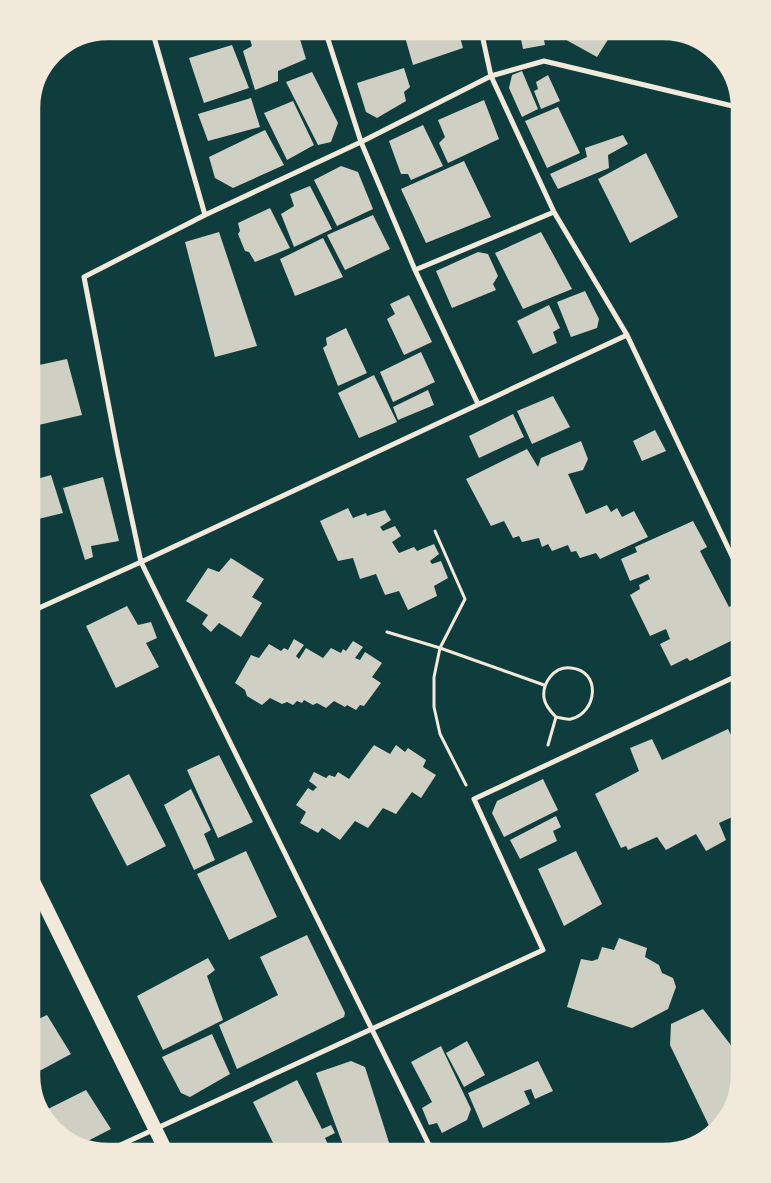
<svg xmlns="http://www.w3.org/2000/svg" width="771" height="1183" font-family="'Fira Sans',sans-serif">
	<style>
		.building { fill: #cfcfc3 }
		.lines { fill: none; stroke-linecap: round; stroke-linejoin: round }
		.path { stroke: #f1e9da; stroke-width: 3 }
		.minor { stroke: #f1e9da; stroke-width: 5 }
		.trunk { stroke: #f1e9da; stroke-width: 14 }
		.rim { fill: none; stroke: #f1e9da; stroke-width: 2.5 }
	</style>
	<rect width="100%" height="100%" fill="#0f3d3e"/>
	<path class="building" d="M270 30H293L299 36 306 59 278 71V81L255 90 243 51 252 46 249 36Z
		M403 30H458L463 48 413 65Z
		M491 30H513L514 34 493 37Z
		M519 30H542L545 45 523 49Z
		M566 30H614L597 57 561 37Z
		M232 45 249 88 204 103 189 58Z
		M404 68 410 87 404 92 406 101 377 118 366 112 357 83Z
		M522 71 538 109 522 117 509 88 512 75Z
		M312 72 338 123 331 142 318 145 286 82Z
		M548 75 560 101 541 109 534 91 538 89 536 82Z
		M251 98 260 127 208 141 198 114Z
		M484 100 499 139 448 163 439 143 445 137 438 120Z
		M293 101 314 145 287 160 264 113Z
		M558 107 580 153 547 168 525 121Z
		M423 125 443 166 411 180 408 174H401L389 141Z
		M265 130 284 165 233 188 215 178 209 157Z
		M623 135 628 144 608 155 609 168 558 189 550 174 587 157 585 148Z
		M646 153 678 217 630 243 598 179Z
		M464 161 491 217 426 243 401 189Z
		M341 166 358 172 373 209 337 226 314 180Z
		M310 186 332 229 294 247 281 214 294 206 290 194Z
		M270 208 290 248 255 262 249 252 245 251 238 234 240 231 238 223Z
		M373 215 390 249 345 270 327 235Z
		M219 232 257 346 215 357 185 242Z
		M541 232 572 289 523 309 495 253Z
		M323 238 343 277 295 296 280 259Z
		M478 252 488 254 498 276 493 284 496 290 452 308 436 271Z
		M585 291 599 319 597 328 571 337 557 302Z
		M409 295 432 342 404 355 387 319 395 314 390 304Z
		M549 305 560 328 553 332 557 343 533 354 517 321Z
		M346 328 367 373 338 386 323 348 327 345 326 338Z
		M421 352 435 382 393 402 380 372Z
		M67 359 82 415 30 427V367Z
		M374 375 397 422 359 438 338 393Z
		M428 390 434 405 398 420 393 407Z
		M553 396 570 427 532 444 517 411Z
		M513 414 524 437 479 458 469 436Z
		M655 430 666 451 642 461 633 441Z
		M581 441 588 459 583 470 568 474 586 514 607 505 611 512 617 508 622 517 634 511 648 537 600 559 596 553 580 558 576 551 571 552 568 545 552 551 548 544 542 547 539 538 522 542 519 536 513 538 504 521 491 526 466 479 527 449 538 467 541 458Z
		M51 475 63 513 30 521V481Z
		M103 477 119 541 91 546 93 557 85 560 63 488Z
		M348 508 353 518 366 513 367 516 385 510 391 520 380 527 383 531 395 526 401 536 392 542 399 553 414 547 417 551 434 544 439 554 430 561 432 564 441 561 448 578 434 586 437 596 408 610 399 591 385 595 376 574 360 579 353 558 338 561 320 521Z
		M693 521 707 547 700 551 729 607 735 604 741 616V636L690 661 687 658 671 666 660 644 670 639 666 629 650 636 630 595 640 589 639 585 650 579 648 574 630 581 621 559 637 552 635 547Z
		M231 558 264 579 252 597 262 603 241 637 219 623 211 632 202 624 208 615 186 601 208 568 219 572Z
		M127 606 138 625 151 622 157 638 146 643 159 667 116 688 86 626Z
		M294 639 304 645 296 656 299 659 306 648 323 658 331 648 341 653 343 649 346 651 353 641 363 647 355 658 360 660 365 652 382 663 372 677 381 683 364 706 360 705 356 710 347 705 345 707 334 701 326 708 317 703 313 705 304 700 302 703 297 701 293 705 287 702 282 704 270 698 262 705 247 696 245 690 235 683 251 655 259 658 269 644 281 651 284 648 288 650Z
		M728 729 741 755V813L719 823 726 840 706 851 696 834 666 850 657 837 628 850 626 846 621 848 595 794 639 771 630 748 652 739 662 760Z
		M374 745 390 754 396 745 405 752 408 748 426 760 423 767 436 775 421 798 412 792 396 814 383 808 368 828 355 821 340 840 322 828 318 833 300 823 306 812 296 805 308 788 313 791 317 787 309 781 314 772 326 778 329 775 335 777 338 772 349 779Z
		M219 755 253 822 218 838 187 770Z
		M129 774 166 846 127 866 90 795Z
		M543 779 558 810 504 837 492 813 497 801Z
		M191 789 211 830 204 834 215 860 194 870 164 805Z
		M556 816 561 827 553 831 557 841 520 859 510 840Z
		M246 851 277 917 229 940 197 874Z
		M576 851 602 904 564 926 538 869Z
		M307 935 345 1013 344 1017 237 1069 219 1025 278 995 260 957Z
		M619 938 647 948 645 957 659 965 662 973 673 978 676 987 668 1009 632 1028 567 1007 581 959 592 961 598 959 602 947 614 950Z
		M208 958 215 970 207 976 223 1020 163 1050 137 996Z
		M703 1009 730 1044 741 1066V1080L728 1118 712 1132 670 1045 671 1024Z
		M47 1015 71 1054 30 1076V1023Z
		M212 1034 230 1074 190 1097 181 1093 162 1057Z
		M467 1041 485 1075 464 1087 446 1053Z
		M441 1046 471 1109 467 1120 442 1133 437 1123 429 1125 422 1108 432 1102 411 1062Z
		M351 1061 365 1067 392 1152 346 1153 316 1073Z
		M538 1061 553 1091 535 1099 531 1089 524 1091 530 1104 483 1128 468 1093Z
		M297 1080 322 1129 331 1125 335 1133 325 1138 332 1153H278L253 1102Z
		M86 1090 111 1129 80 1145 65 1140 48 1109Z"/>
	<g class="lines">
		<path class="path" d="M435 531 465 599 440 648 434 677V707L440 734 466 785
			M387 632 440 648 544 685
			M548 745 556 717C551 712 545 705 544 698 542 683 554 666 571 668 602 671 597 713 571 719 567 720 561 718 556 717"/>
		<path class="minor" d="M152 30 205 215
			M325 30 361 142 415 270 478 404
			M481 30 491 76 554 212 627 335 741 575
			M415 270 554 212
			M30 612 141 562 627 335
			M103 1153 543 950 474 799 741 674
			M433 1153 141 562 118 454 84 277 205 215 361 142 491 76 544 61 741 108"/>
		<path class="trunk" d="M30 875 167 1153"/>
	</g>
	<path d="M0 0H771V1183H0ZM108 39H663A69 69 0 0 1 732 108V1075A69 69 0 0 1 663 1144H108A69 69 0 0 1 39 1075V108A69 69 0 0 1 108 39Z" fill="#f1e9da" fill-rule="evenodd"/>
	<path class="rim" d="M108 39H663A69 69 0 0 1 732 108V1075A69 69 0 0 1 663 1144H108A69 69 0 0 1 39 1075V108A69 69 0 0 1 108 39Z"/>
</svg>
